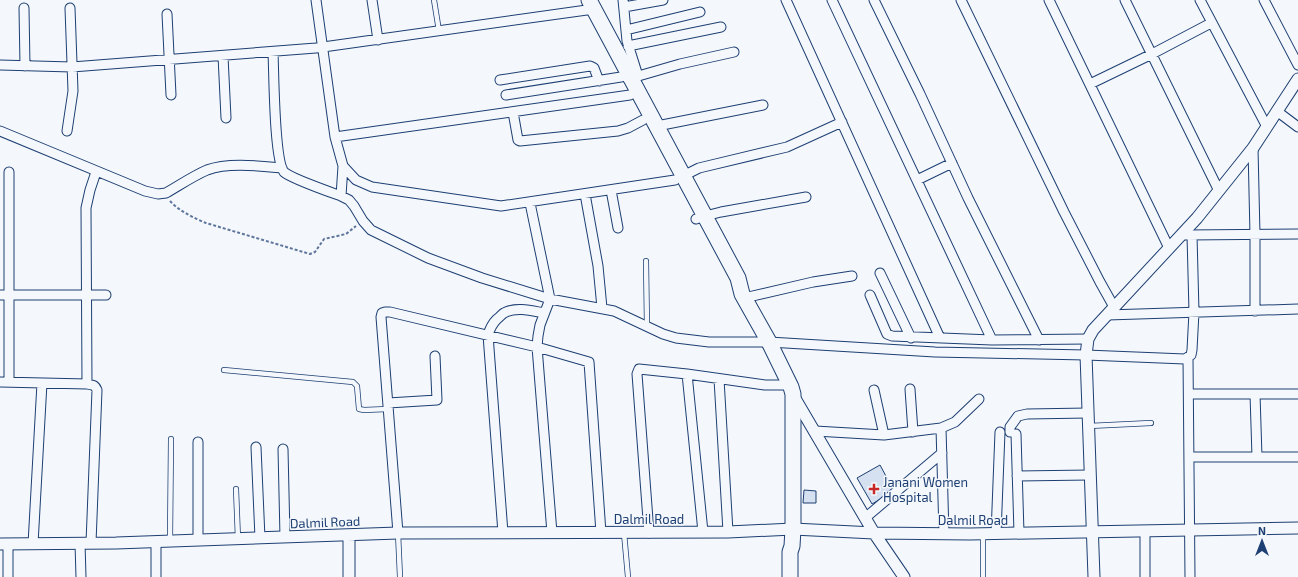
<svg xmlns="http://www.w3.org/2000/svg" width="1298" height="577" font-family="'Exo 2',sans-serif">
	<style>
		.building { fill: #d5e0f0; stroke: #1d3f73 }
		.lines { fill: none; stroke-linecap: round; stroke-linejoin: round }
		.service-casing { stroke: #1d3f73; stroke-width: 6 }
		.minor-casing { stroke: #1d3f73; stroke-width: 11 }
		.tertiary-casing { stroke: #1d3f73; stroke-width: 13 }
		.trunk-casing { stroke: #1d3f73; stroke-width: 17 }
		.path { stroke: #5e769c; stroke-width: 2; stroke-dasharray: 3 2; stroke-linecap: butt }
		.service { stroke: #f4f7fb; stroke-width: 4.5 }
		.minor { stroke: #f4f7fb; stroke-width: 9 }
		.tertiary { stroke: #f4f7fb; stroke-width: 11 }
		.trunk { stroke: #f4f7fb; stroke-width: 15 }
		.poi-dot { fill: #c62828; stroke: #f4f7fb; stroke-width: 1.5 }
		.labels { text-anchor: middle; stroke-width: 3; stroke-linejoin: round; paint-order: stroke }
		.poi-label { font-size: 13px; fill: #1d3f73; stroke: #f4f7fb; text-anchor: start }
		.street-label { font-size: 13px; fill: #1d3f73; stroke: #f4f7fb }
	</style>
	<rect width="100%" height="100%" fill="#f4f7fb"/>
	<path class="building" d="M880 465 894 491 872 504 857 478Z
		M804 490 816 491V503H803Z"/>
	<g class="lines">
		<defs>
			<path id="service" d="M434 0 439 31
				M646 261 647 327
				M224 370 353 382 357 386 359 409 364 410 388 409
				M1089 426 1151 423
				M236 489 238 539
				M398 533 400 577
				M624 533 628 577
				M983 535V577
				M170 541 171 439"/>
			<path id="minor" d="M316 0 335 137 343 166 356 180 372 187 501 206 675 180
				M372 0 378 40
				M623 0 627 41 638 76
				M786 0 940 338
				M832 0 992 340
				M874 0 920 94 968 198 1039 340
				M961 0 1064 212 1100 282 1114 307
				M1049 0 1169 248
				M1125 0 1219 191
				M1200 0 1267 127
				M1264 0 1298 65
				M624 7 663 0
				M24 8 25 66
				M167 14 171 95
				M626 30 700 12
				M628 46 721 27
				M273 52C274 72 274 160 284 172 290 178 330 192 341 196L349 200 354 206 363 221 371 230 428 258 482 278 550 299 614 311 663 334 676 338 709 342H769L935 352 1086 355 1185 359 1191 355 1192 350 1194 312 1192 235
				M223 56 226 118
				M0 65 72 67 316 48 594 9
				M628 79 680 64 734 52
				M500 80 590 66 594 68 599 81
				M1090 84 1152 54 1211 23
				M506 95 621 77
				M513 112 518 140 520 141 618 131 628 128 643 120
				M1278 112 1298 127
				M657 126 763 105
				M0 131 145 191 158 194 166 193C180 185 193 176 207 170 228 162 260 166 282 168
				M67 131 73 91 70 8
				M335 137 630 95
				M1253 148 1255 235V311
				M683 176 699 168 787 147 842 122
				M917 180 952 163
				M611 190 618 228
				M585 194 598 266 602 308
				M341 196 343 166
				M530 203 550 299 540 325 538 336 537 347 552 533
				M696 219 705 216 721 212 806 197
				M1186 235 1298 234
				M880 273 911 338
				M0 295H106
				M870 295 887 334 892 336 992 340 1088 339
				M744 298 813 282 852 276
				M1107 315 1298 309
				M1188 358 1190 577
				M687 374 703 532
				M719 379 728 532
				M0 382 87 384C93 385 95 385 97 390L91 543
				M9 382V172
				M87 384 86 208 90 190 96 172
				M910 389 913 432
				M874 390 884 435
				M1189 394H1298
				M1255 394 1257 457
				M388 403 437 400 435 356
				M941 428 944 534
				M815 431 884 435 941 428 955 422 979 399
				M1010 432V427L1018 416 1027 414 1088 413
				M1016 434 1019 533
				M256 447 260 538
				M283 449 285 537
				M1189 457H1298
				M1017 476 1090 475
				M865 518 942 453
				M1145 531V577
				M398 533 381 317 382 313 385 312H390L537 347 589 362 601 533
				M503 533 488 335C490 328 492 324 497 319 500 317 502 314 504 313 516 306 533 311 544 313
				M649 533 637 374 639 369 687 374 765 385H790
				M996 534 1000 432
				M198 540V442
				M80 543 81 577
				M8 544V577
				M33 544 42 383
				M156 577V542"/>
			<path id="tertiary" d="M793 395 874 533 904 577
				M349 535V577
				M0 544 116 543 398 533 728 532 793 529 874 533 970 534 1298 528
				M1094 577 1086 355 1088 339 1093 330 1197 218 1253 148 1298 79"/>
			<path id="trunk" d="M589 0 738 278 742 294 769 342 791 387 793 394V529L792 546 790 552V577"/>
		</defs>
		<use href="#service" class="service-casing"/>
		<use href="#minor" class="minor-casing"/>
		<use href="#tertiary" class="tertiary-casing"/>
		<use href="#trunk" class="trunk-casing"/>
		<path class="path" d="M170 201C179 211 194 218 206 223L310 254 315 252 324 239 346 234 356 226"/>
		<use href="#service" class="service"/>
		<use href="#minor" class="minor"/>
		<use href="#tertiary" class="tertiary"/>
		<use href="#trunk" class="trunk"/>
	</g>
	<path class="poi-dot" d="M872 483h4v4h4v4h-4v4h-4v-4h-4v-4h4z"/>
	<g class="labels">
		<g class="poi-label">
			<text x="883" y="487">Janani Women<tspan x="883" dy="15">Hospital</tspan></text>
		</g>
		<g class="street-label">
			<text x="649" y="524">Dalmil Road</text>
			<text x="973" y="525">Dalmil Road</text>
			<text transform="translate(325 522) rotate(-2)" y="5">Dalmil Road</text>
		</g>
	</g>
	<g transform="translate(1262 541)" stroke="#f4f7fb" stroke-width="3" paint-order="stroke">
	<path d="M0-3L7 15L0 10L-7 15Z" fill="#1d3f73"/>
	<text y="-6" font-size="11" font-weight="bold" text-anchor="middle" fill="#1d3f73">N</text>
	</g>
</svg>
